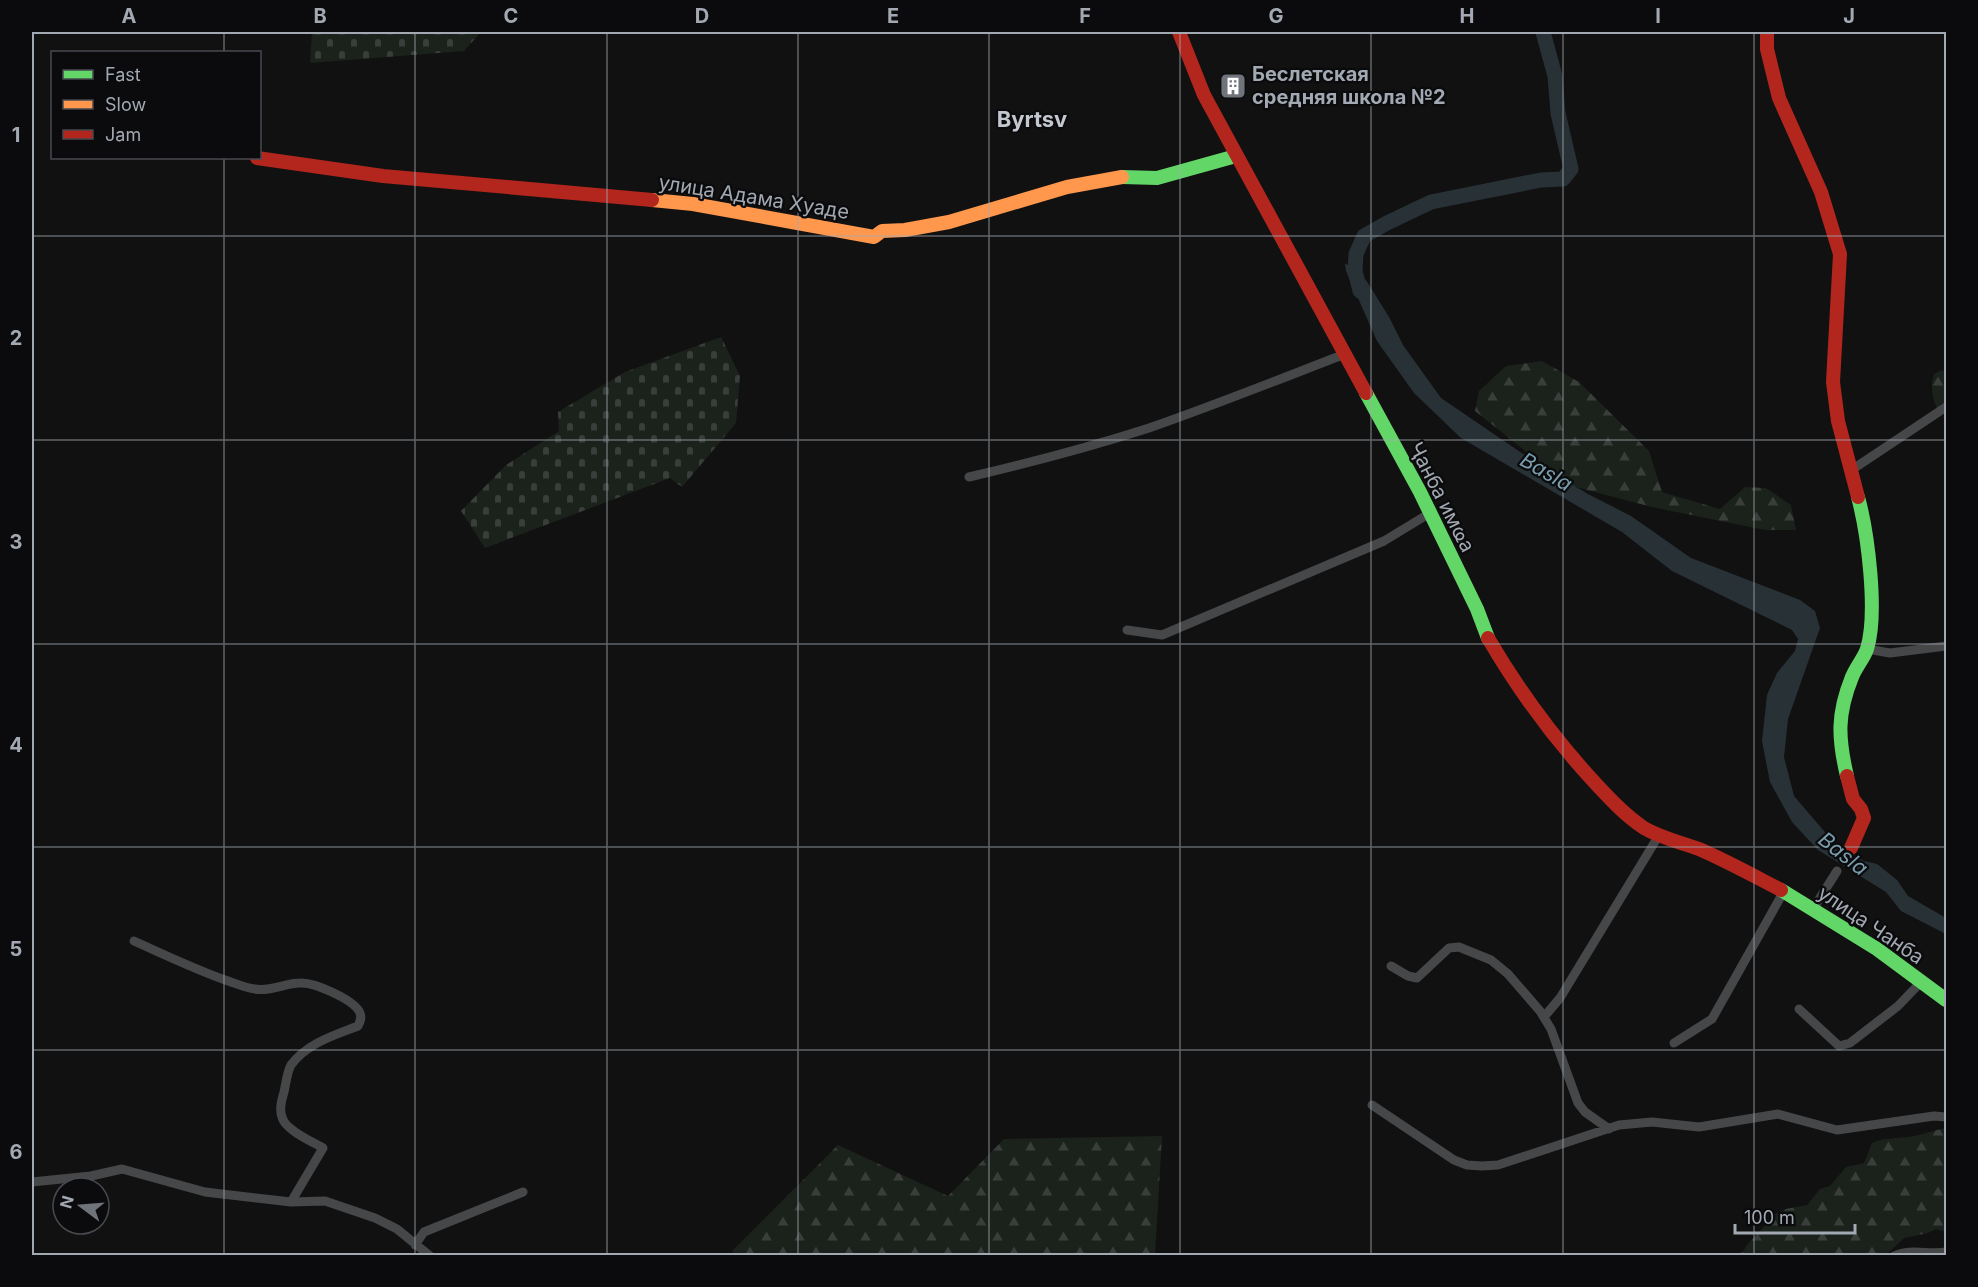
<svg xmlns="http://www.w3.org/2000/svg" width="1978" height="1287" font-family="Inter,sans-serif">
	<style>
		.forest { fill: url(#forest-firs) }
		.cemetery { fill: url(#cemetery-stones) }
		.water { fill: #283236 }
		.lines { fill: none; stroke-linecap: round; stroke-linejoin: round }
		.river { stroke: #283236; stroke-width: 15 }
		.street { stroke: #454749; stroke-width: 9 }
		.fast { stroke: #63d668; stroke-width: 14 }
		.slow { stroke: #ff974d; stroke-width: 14 }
		.jam { stroke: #b3261e; stroke-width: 14 }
		.grid { fill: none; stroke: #a2a9b2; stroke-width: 1.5; stroke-opacity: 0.55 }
		.labels { text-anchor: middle; stroke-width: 4.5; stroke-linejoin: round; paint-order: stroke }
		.poi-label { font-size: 20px; font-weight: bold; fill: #a2a9b2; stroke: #0b0b0d; text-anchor: start }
		.street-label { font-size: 20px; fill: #a2a9b2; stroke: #0b0b0d }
		.water-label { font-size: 21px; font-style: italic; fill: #799dad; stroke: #0b0b0d }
		.quarter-label { font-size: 22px; font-weight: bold; fill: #c3c7ce; stroke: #0b0b0d }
		.neatline { fill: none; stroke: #a2a9b2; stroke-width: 2 }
		.grid-label { font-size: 20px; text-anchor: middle; font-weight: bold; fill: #a2a9b2 }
	</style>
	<defs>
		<pattern id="forest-firs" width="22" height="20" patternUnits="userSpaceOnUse" patternTransform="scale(1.5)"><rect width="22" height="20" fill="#1b211b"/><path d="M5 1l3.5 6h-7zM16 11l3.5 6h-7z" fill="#393e3a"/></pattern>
		<pattern id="cemetery-stones" width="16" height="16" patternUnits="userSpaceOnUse" patternTransform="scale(1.5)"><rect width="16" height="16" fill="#1b211b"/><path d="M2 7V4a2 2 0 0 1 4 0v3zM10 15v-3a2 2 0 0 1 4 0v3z" fill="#393e3a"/></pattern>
	</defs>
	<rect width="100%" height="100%" fill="#111"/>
	<path class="forest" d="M1542 361 1579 382 1649 451 1662 492 1720 509 1745 487 1766 488 1791 505 1796 530H1765L1652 507 1568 485 1475 411 1479 391 1506 366Z
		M1942 370 1946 372V405L1938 410C1932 398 1930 388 1934 374Z
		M1946 1128V1232L1936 1229 1928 1233 1904 1238 1886 1255H1736L1743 1252 1747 1245 1777 1213 1786 1209 1807 1205 1820 1189 1830 1186 1846 1167 1864 1163 1872 1143C1883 1137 1900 1139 1914 1136 1925 1134 1935 1130 1946 1128Z
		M1162 1136 1155 1255H732L733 1250 838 1145 948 1196 1004 1139Z"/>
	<path class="cemetery" d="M312 32H481L464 51 310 63Z
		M721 337 740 376 736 423 682 487 670 478 485 548 461 511 506 465 559 431 558 412 625 372Z"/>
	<path class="water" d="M1345 263 1366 280 1389 317 1403 345 1441 398 1539 465 1588 494 1631 516 1691 558 1800 600 1815 611 1820 628 1788 719 1784 757 1794 796 1836 845 1864 861 1877 864 1897 880 1908 896 1946 918V934L1901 911 1886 892 1818 850 1792 822 1770 782 1762 741 1767 695 1777 673 1795 651 1798 639 1792 630 1672 571 1622 532 1461 438 1414 393 1377 341 1346 271Z"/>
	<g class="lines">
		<path class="river" d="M1360 291 1355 271 1356 254 1364 236 1387 223 1431 202 1541 180 1563 179 1571 169 1558 113 1555 76 1543 32"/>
		<path class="street" d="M1853 469 1946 407
			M969 477C1029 463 1090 447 1149 428 1215 405 1280 379 1345 354
			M1127 630 1162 635 1384 541 1430 513
			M1867 649 1890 653 1946 646
			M1813 909 1837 871
			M134 941C165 955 196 970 228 981 237 984 246 988 255 989 270 992 285 983 300 983 314 982 355 1000 360 1013 362 1018 360 1022 358 1026 335 1035 307 1043 291 1065 287 1072 286 1083 284 1092 281 1102 278 1113 285 1123 294 1134 311 1141 323 1148L291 1202
			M1391 966 1408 976 1417 978 1449 948 1459 947 1491 960 1508 974 1540 1011 1551 1029 1578 1103 1585 1112 1609 1129
			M1799 1009 1839 1046 1850 1043 1898 1006 1921 982
			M1544 1017 1560 998 1659 835
			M1674 1043 1712 1019 1784 891
			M1372 1105 1454 1160 1467 1165 1482 1166 1498 1165 1619 1125 1652 1122 1699 1127 1778 1114 1837 1130 1934 1116 1946 1117
			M32 1182 91 1176 122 1169 205 1192 291 1202 325 1201 375 1218 397 1229 430 1256
			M415 1245 424 1232 523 1192
			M1894 1256C1910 1248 1929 1255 1946 1252"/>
		<path class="fast" d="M1122 177 1157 178 1236 156
			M1366 393 1420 492 1477 609 1488 638
			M1847 776C1838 738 1837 714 1852 677 1856 667 1864 658 1867 649 1878 613 1868 534 1858 497
			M1781 890 1877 949 1946 1000"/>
		<path class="slow" d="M652 200 693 204 874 237 882 231 905 230 949 222 1067 187 1122 177"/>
		<path class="jam" d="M1179 32 1204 95 1366 393
			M1767 32V49L1779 98 1821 192 1840 254 1833 382 1838 421 1858 497
			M257 158 383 176 652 200
			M1488 638C1519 691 1555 740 1597 785 1611 800 1626 816 1644 828 1661 838 1680 842 1699 849 1727 861 1754 876 1781 890
			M1847 776 1853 799 1861 809 1864 818 1851 848"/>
	</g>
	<path class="grid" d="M224 32V52M415 32V1256M607 32V1256M798 32V1256M989 32V1256M1180 32V1256M1371 32V1256M1563 32V1256M1754 32V1256M224 158V1256M32 236H1946M32 440H1946M32 644H1946M32 847H1946M32 1050H1946"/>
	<defs>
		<symbol id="building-square" viewBox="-11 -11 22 22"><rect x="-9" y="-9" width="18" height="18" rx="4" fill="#6f747a" stroke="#0b0b0d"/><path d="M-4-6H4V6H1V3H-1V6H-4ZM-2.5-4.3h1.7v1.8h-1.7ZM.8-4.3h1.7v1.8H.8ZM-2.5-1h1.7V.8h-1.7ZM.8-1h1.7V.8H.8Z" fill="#fff"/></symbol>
	</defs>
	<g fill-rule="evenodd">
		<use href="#building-square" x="1218" y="71" width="30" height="30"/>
	</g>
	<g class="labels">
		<g class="poi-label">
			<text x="1252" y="81">Беслетская<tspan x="1252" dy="23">средняя школа №2</tspan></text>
		</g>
		<g class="street-label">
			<text transform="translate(754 197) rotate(9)" y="7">улица Адама Хуаде</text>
			<text transform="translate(1442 497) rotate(63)" y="7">Ҷанба имҩа</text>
			<text transform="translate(1871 925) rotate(34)" y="7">улица Чанба</text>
		</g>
		<g class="water-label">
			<text transform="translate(1546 472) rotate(30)" y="7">Basla</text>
			<text transform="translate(1843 854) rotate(38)" y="7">Basla</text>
		</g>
		<g class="quarter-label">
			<text x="1032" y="127">Byrtsv</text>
		</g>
	</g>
	<rect width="1978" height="1287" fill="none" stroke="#0b0b0d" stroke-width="66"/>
	<rect x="51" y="51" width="210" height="108" fill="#0b0b0d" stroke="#474a4f" stroke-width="1.5"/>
	<rect x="63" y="70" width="30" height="9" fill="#63d668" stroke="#474a4f" stroke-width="1.5"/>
	<text x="105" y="81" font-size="18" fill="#a2a9b2">Fast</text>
	<rect x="63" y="100" width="30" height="9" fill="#ff974d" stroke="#474a4f" stroke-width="1.5"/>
	<text x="105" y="111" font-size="18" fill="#a2a9b2">Slow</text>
	<rect x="63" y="130" width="30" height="9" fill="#b3261e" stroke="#474a4f" stroke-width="1.5"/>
	<text x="105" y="141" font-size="18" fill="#a2a9b2">Jam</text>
	<g transform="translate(81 1206) rotate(286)"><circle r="28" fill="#0b0b0d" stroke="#474a4f" stroke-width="1.5"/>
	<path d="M0-4.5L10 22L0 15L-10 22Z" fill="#6f747a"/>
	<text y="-9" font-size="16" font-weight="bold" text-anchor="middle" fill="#a2a9b2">N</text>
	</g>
	<path d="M1735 1224v9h120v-9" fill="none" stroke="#a2a9b2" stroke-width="3"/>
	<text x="1744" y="1224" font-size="18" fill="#a2a9b2" stroke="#0b0b0d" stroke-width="4.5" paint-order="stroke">100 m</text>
	<rect x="33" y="33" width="1912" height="1221" class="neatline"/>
	<g class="grid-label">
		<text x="129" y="23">A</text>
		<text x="320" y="23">B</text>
		<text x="511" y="23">C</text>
		<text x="702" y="23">D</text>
		<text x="893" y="23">E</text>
		<text x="1085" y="23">F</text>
		<text x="1276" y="23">G</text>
		<text x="1467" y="23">H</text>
		<text x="1658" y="23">I</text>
		<text x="1849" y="23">J</text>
		<text x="16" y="142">1</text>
		<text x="16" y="345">2</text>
		<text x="16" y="549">3</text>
		<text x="16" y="752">4</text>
		<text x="16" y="956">5</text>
		<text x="16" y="1159">6</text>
	</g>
</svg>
